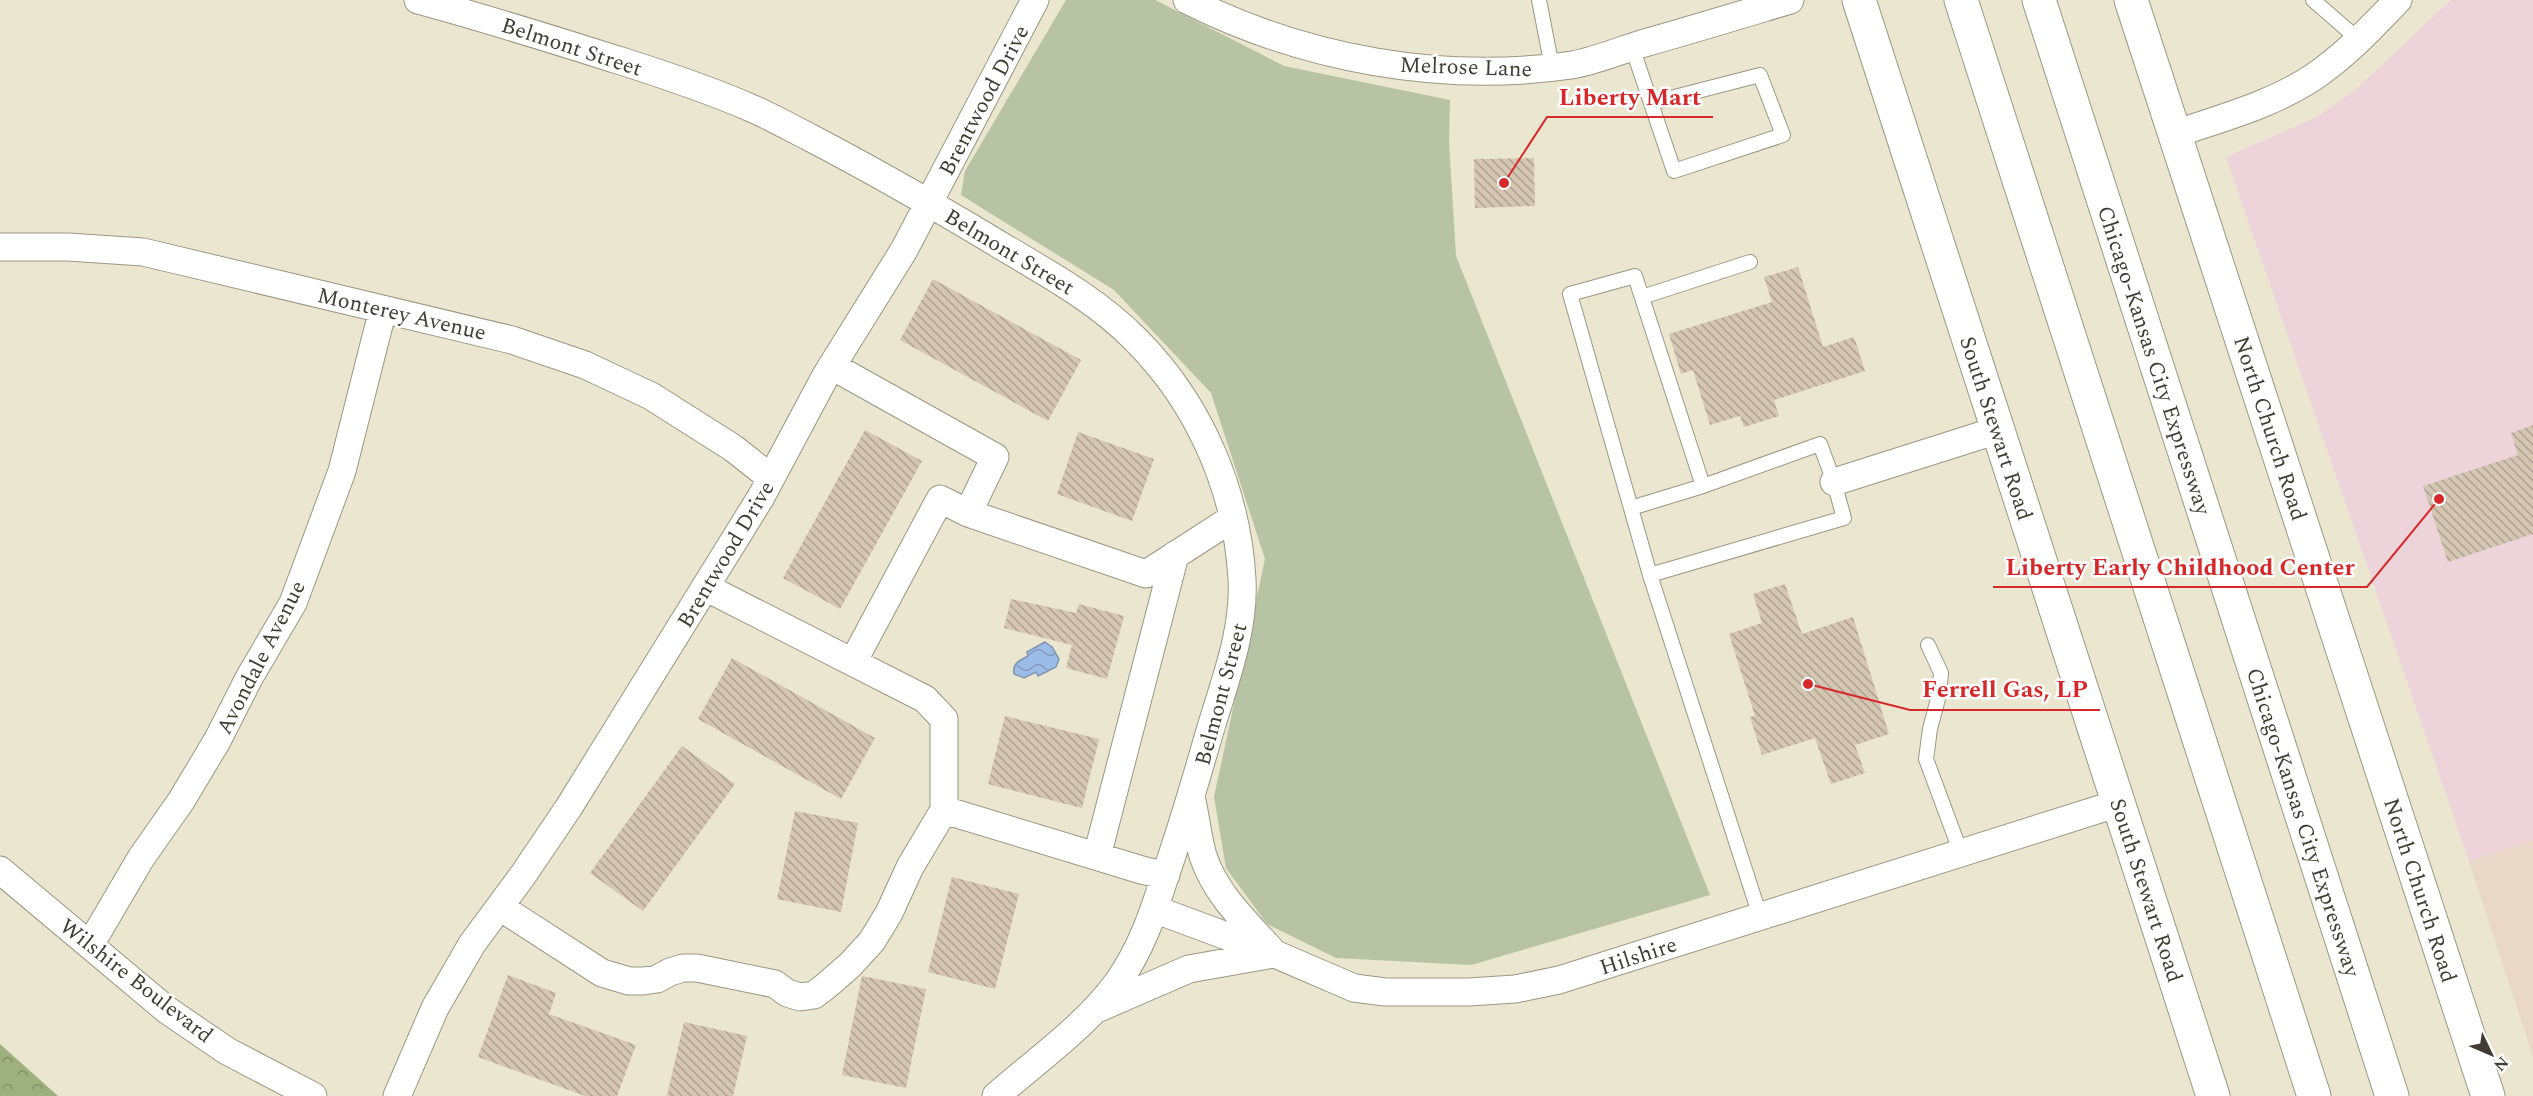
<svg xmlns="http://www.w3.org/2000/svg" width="2533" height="1096" font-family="Spectral,serif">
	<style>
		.commercial { fill: #e9d8c7 }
		.education { fill: #edd4db }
		.grass { fill: #b7c3a4 }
		.forest { fill: url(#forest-crowns) }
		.water { fill: url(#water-waves); stroke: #8096b2; stroke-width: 1.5 }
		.building { fill: url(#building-back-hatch) }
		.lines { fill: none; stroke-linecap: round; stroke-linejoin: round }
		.lane-casing { stroke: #9b9782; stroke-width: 16 }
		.street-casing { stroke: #9b9782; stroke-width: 29 }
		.secondary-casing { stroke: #9b9782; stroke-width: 35 }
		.highway-casing { stroke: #9b9782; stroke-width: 35 }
		.lane { stroke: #fff; stroke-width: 14 }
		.street { stroke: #fff; stroke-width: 27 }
		.secondary { stroke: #fff; stroke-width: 33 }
		.highway { stroke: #fff; stroke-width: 33 }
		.labels { text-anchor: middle; stroke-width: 5; stroke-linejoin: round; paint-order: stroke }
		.street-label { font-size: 22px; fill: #3f3d34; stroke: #fff }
		.leader { fill: none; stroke: #d62828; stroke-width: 2 }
		.callout-dot { fill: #d62828; stroke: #fff; stroke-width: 2 }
		.callout-label { font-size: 24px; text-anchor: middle; font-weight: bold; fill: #d62828; stroke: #fff; stroke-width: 5; stroke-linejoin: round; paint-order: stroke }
	</style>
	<defs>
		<pattern id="forest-crowns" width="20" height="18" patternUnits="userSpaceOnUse" patternTransform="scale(1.5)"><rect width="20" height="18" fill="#9db07e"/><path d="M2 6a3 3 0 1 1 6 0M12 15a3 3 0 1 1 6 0" fill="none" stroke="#819068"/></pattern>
		<pattern id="water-waves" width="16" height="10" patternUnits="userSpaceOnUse" patternTransform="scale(1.5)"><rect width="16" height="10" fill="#9cbce8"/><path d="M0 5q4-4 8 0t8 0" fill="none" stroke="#819abd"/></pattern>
		<pattern id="building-back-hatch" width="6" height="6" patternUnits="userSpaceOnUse" patternTransform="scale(1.5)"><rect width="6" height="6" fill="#d5c5b3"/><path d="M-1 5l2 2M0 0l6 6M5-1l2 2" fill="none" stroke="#aea192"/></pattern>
	</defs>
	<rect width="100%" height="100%" fill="#eae6cf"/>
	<path class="commercial" d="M2533 840V1057L2469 861Z"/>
	<path class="education" d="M2451 0H2533V840L2469 861 2226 157 2317 117 2356 89Z"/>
	<path class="grass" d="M1066 0H1155L1284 66 1450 100 1449 142 1456 256 1710 895 1471 965 1336 958 1267 924 1226 868 1214 797 1265 559 1211 393 1114 290 961 195 965 171Z"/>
	<path class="forest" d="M0 1044 58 1096H0Z"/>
	<path class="water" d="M1045 642 1052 647 1059 659 1056 667 1038 676 1036 672 1024 678 1014 674C1012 663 1019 661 1028 656L1027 652Z"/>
	<path class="building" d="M1534 158 1535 206 1475 208 1474 159Z
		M1798 267 1823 347 1854 337 1865 371 1774 400 1779 416 1744 427 1740 416 1710 425 1693 370 1681 374 1669 334 1772 302 1764 277Z
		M933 279 1081 360 1048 421 900 340Z
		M2533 425V534L2448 562 2423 486 2518 455 2511 433Z
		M865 430 922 461 840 609 783 578Z
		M1078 432 1154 459 1132 521 1057 494Z
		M1785 584 1802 634 1853 617 1889 734 1855 745 1865 773 1831 784 1815 738 1762 755 1750 717 1755 716 1729 634 1762 623 1753 594Z
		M1011 599 1076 613 1079 604 1124 616 1107 679 1066 668 1072 645 1004 628Z
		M732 658 875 738 841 799 698 719Z
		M1005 716 1099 739 1082 808 988 784Z
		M682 746 735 784 643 911 590 873Z
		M795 811 858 823 841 912 777 899Z
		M952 877 1019 894 995 989 928 972Z
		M508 975 556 993 549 1014 636 1045 617 1096H585L478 1057Z
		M862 976 926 989 906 1088 842 1075Z
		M684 1022 747 1036 733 1096H667Z"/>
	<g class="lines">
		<defs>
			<path id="lane" d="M1539 0 1552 67
				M2313 0 2359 40
				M1632 47 1674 171 1783 135 1760 75 1651 103
				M1642 297 1750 262
				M1631 508 1703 486 1820 444 1834 482 1844 518 1650 575 1760 916
				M1650 575 1570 294 1635 276 1703 486
				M1928 645 1941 673 1939 695 1930 729 1926 759 1961 853"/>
			<path id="street" d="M418 0C485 18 551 39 618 60 662 74 708 89 751 108 772 117 791 128 811 138 870 169 928 202 985 236 1037 268 1093 296 1136 340 1199 403 1237 490 1242 579 1245 634 1222 688 1207 741 1194 786 1181 831 1165 876 1153 914 1141 949 1118 982 1086 1026 1037 1060 996 1096
				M1187 0C1304 59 1442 84 1572 65 1595 61 1619 51 1641 44 1691 30 1740 15 1790 0
				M2175 134C2221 118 2271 105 2312 78 2345 56 2371 28 2398 0
				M0 247H68L143 252 512 340 585 365 651 396 733 448 771 478
				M832 366 995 457 968 513 940 499 853 662
				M1834 482 1998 430
				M968 513 1146 574 1233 518
				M1192 801C1196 819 1198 839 1203 856 1216 895 1246 922 1272 951
				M944 810 1145 871 1166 875
				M1097 856 1175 555
				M0 870 167 1010 227 1051 313 1096
				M500 907 602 973 629 981H643L657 979 670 972 683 968H697L775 984 787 993 800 997 814 995 826 986 850 965 872 941 889 913 910 867 944 810V719L925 699 705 587
				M1154 909 1275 954 1354 988 1385 992H1469L1515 989 1559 980 2119 803
				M90 945 141 858 181 801 217 741 249 678 293 603 342 471 383 309
				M1099 1008 1189 969 1273 954
				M397 1096 435 1008 472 944 523 875 569 807 761 497 825 377 904 250 1035 0"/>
			<path id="secondary" d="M1859 0 2213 1096
				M2131 0 2488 1096"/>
			<path id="highway" d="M1961 0 2314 1096
				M2039 0 2392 1096"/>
		</defs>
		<use href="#lane" class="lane-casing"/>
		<use href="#street" class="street-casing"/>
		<use href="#secondary" class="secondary-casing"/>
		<use href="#highway" class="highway-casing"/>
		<use href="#lane" class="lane"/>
		<use href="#street" class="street"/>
		<use href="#secondary" class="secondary"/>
		<use href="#highway" class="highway"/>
	</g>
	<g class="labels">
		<g class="street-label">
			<text transform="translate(572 46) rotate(18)" y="8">Belmont Street</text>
			<text transform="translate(1466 66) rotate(2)" y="8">Melrose Lane</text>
			<text transform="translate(983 100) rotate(-62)" y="8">Brentwood Drive</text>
			<text transform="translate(1010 251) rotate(31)" y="8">Belmont Street</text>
			<text transform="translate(402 313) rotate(13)" y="8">Monterey Avenue</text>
			<text transform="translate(2155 360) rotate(72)" y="8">Chicago-Kansas City Expressway</text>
			<text transform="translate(1997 428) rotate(72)" y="8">South Stewart Road</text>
			<text transform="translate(2271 428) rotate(72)" y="8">North Church Road</text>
			<text transform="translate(725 554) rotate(-59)" y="8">Brentwood Drive</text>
			<text transform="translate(260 657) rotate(-63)" y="8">Avondale Avenue</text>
			<text transform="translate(1220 694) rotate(-75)" y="8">Belmont Street</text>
			<text transform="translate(2304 822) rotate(72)" y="8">Chicago-Kansas City Expressway</text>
			<text transform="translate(2147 890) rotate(72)" y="8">South Stewart Road</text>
			<text transform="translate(2421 890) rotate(72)" y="8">North Church Road</text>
			<text transform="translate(1638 955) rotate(-18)" y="8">Hilshire</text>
			<text transform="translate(137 980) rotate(38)" y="8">Wilshire Boulevard</text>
		</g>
	</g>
	<path class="leader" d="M1504 183L1547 117H1713M2439 499L2367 587H1993M1808 684L1910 710H2100"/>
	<g class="callout-dot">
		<circle cx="1504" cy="183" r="6"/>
		<circle cx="2439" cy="499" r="6"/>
		<circle cx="1808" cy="684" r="6"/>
	</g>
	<g class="callout-label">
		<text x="1630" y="105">Liberty Mart</text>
		<text x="2180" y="575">Liberty Early Childhood Center</text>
		<text x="2005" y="697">Ferrell Gas, LP</text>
	</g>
	<g transform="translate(2491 1054) rotate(134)" stroke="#ffffff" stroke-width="4.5" paint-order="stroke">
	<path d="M0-4.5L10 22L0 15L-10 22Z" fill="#3f3d34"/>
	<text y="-9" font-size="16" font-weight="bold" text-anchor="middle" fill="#3f3d34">N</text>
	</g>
</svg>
